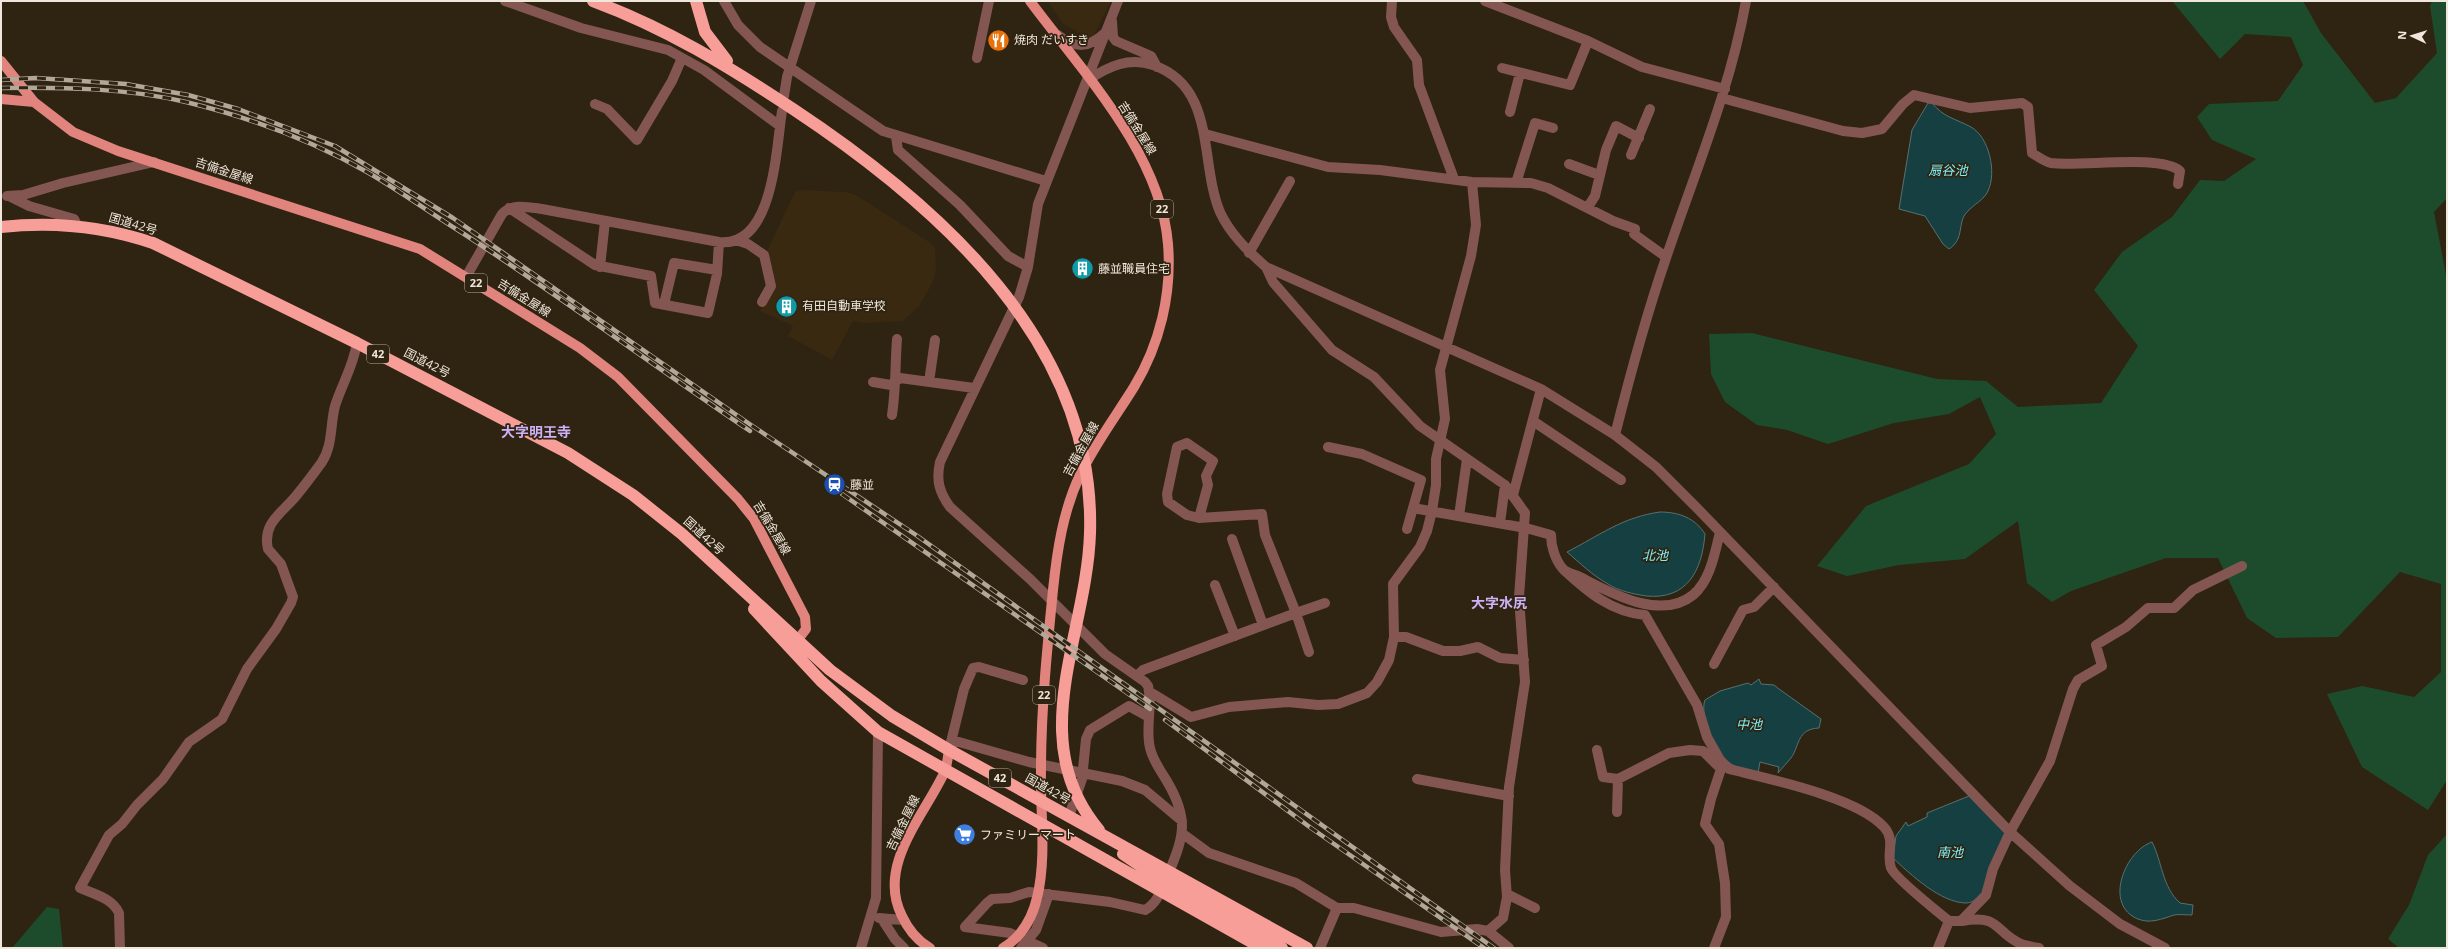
<svg xmlns="http://www.w3.org/2000/svg" width="2448" height="949" font-family="'Open Sans','Noto Sans JP',sans-serif">
	<style>
		.built { fill: #392910 }
		.green { fill: #1d4c2c }
		.water { fill: #163f42; stroke: #577170 }
		.lines { fill: none; stroke-linecap: round; stroke-linejoin: round }
		.minor { stroke: #835652; stroke-width: 10 }
		.major { stroke: #e1847e; stroke-width: 10 }
		.highway { stroke: #f89e98; stroke-width: 12 }
		.rail-casing { stroke: #b2a89a; stroke-width: 4.5 }
		.rail { stroke: #2f2311; stroke-width: 3; stroke-dasharray: 9; stroke-linecap: butt }
		.labels { text-anchor: middle; stroke-width: 3.5; stroke-linejoin: round; paint-order: stroke }
		.shield { fill: #2f2311; stroke: #b6ac9f; stroke-width: 1 }
		.shield-label { font-size: 11px; font-weight: bold; fill: #f0e7dc }
		.poi-label { font-size: 12px; fill: #f0e7dc; stroke: #2f2311; text-anchor: start }
		.street-label { font-size: 12px; fill: #f0e7dc; stroke: #2f2311 }
		.water-label { font-size: 13px; font-style: italic; fill: #7df1f8; stroke: #2f2311 }
		.quarter-label { font-size: 14px; font-weight: bold; fill: #ceb1f6; stroke: #2f2311 }
	</style>
	<rect width="100%" height="100%" fill="#2f2311"/>
	<path class="built" d="M1048 1H1111L1092 39 1063 24Z
		M801 190 846 192 856 195 931 243 935 248 936 271 932 284 919 306 903 321 864 323 853 321 832 360 788 336 793 326 760 311 774 282 767 251 795 192Z"/>
	<path class="green" d="M2172 1H2303L2321 33 2375 103 2396 98 2437 53 2430 6 2432 1H2447V198L2434 212 2447 280V780L2428 810 2362 767 2327 694 2362 686 2414 697 2441 672V584L2400 572 2338 637 2276 638 2247 618 2218 558H2166L2071 591 2052 602 2027 583 2018 521 1965 559 1899 565 1847 576 1817 566 1866 506 1969 464 1996 434 1980 397 1949 414 1894 423 1828 444 1787 430 1757 425 1725 402 1711 374 1709 334 1752 333 1937 379 1986 381 2018 407 2101 403 2138 346 2094 290 2122 252 2172 217 2200 180 2224 181 2256 159 2212 140 2197 117 2209 104 2278 101 2303 65 2291 37 2245 34 2220 59Z
		M2447 834V948H2399L2388 939 2409 905 2428 855Z
		M47 907 59 909 63 948H12Z"/>
	<path class="water" d="M1928 103H1932C1943 117 1956 119 1971 127 1989 137 1997 172 1988 191 1984 200 1974 204 1967 212 1957 222 1965 239 1949 249L1943 244 1925 216 1899 209 1912 130Z
		M1660 512C1679 512 1695 518 1705 534 1702 571 1687 600 1646 596 1633 594 1619 591 1608 584 1593 576 1580 563 1567 552 1600 535 1623 517 1660 512Z
		M1759 679 1761 684 1774 685 1779 689 1821 719 1819 728C1797 729 1800 745 1791 758 1787 763 1782 768 1778 773L1779 767 1760 762 1758 773C1748 770 1736 768 1728 762 1716 752 1699 715 1705 700L1720 691 1748 683 1751 685Z
		M1969 796 2005 833 1982 893C1977 898 1973 903 1966 903 1941 903 1910 874 1893 858L1896 836 1906 822 1908 826 1927 817V813Z
		M2152 842C2162 861 2162 887 2180 903L2193 905 2192 915C2186 915 2179 914 2174 915 2162 919 2150 924 2138 919 2103 905 2125 851 2152 842Z"/>
	<g class="lines">
		<path class="minor" d="M505 1 581 28 668 50 704 70 780 126
			M724 1 738 25 760 47 883 131 1046 181
			M1392 1 1391 17 1394 27 1417 60 1419 85 1454 179
			M1485 1 1588 41 1642 67 1725 89
			M1112 21 1113 37 1116 41 1151 56 1157 67
			M1058 35C1075 49 1089 48 1105 33
			M977 58 989 1
			M1502 68 1570 85 1588 41
			M1088 80C1109 66 1129 57 1153 65 1217 87 1199 162 1220 212 1230 234 1248 251 1266 267L1541 389 1615 435 1656 467 1696 507 2010 832 2070 886 2120 924 2165 948
			M784 96 787 77 811 1
			M1722 98 1843 131 1862 133 1882 129 1903 104 1914 95 1970 108 2022 103 2028 107 2032 153C2037 156 2045 162 2051 163 2080 167 2160 154 2180 171L2178 184
			M595 104 607 109 637 140 672 81 682 58
			M1510 112 1520 73
			M1205 134 1328 167 1380 170 1472 182 1531 183 1548 188 1613 221 1635 229 1634 234 1666 257
			M896 137 898 150 960 205 1008 256 1028 267
			M1631 155 1650 109
			M1569 164 1599 175
			M1516 183 1535 123 1553 128
			M7 196 23 195 63 183 154 162
			M11 197 29 206 74 219 77 225
			M1588 207 1595 196 1606 150 1616 126 1639 138
			M509 208 595 265 651 276 655 303 708 313 717 274 719 242
			M736 240 748 244 764 255 771 286 762 302
			M1249 253 1290 181
			M600 267 605 221
			M1266 267 1273 282 1332 350 1374 377 1420 426 1505 485 1525 513 1519 597 1525 682 1509 787 1505 870 1507 897 1503 918 1488 931
			M466 277 502 214C512 203 528 207 542 209L719 242C774 248 776 148 782 111
			M664 304 674 263 717 270
			M873 382 891 385 900 378 974 388
			M929 382 935 340
			M892 415C896 389 895 366 897 339
			M1533 421 1621 480
			M1615 435C1630 375 1646 316 1666 258 1695 172 1730 90 1746 1
			M1328 447 1362 454 1421 480 1407 529
			M1513 495 1541 389
			M1413 508 1526 528 1551 535C1551 546 1555 560 1563 569 1567 573 1577 575 1582 578 1611 593 1661 621 1693 595 1710 581 1715 553 1720 532
			M1459 516 1467 459
			M1500 523 1505 485
			M1232 539 1263 625
			M1564 570C1588 592 1611 612 1645 615L1697 705 1707 737 1720 760 1729 769C1769 779 1857 797 1884 827 1896 840 1886 854 1891 868 1895 878 1938 912 1949 921H1961L1986 895 1993 869 2010 832 2050 761 2073 689 2078 680 2102 666 2096 645 2126 627 2148 608H2174L2193 590 2242 566
			M1215 585 1235 636
			M1394 637H1406L1443 651H1460L1478 647 1500 658 1524 660
			M1309 652 1296 613 1325 603
			M1714 664 1743 610 1754 607 1774 587
			M1137 676 1143 670 1296 613 1265 535 1262 514 1199 518 1187 515 1168 502 1167 494 1177 447 1187 443 1213 461 1206 476 1208 485 1199 518
			M1150 692 1191 717 1229 707 1288 702 1318 705 1338 704 1367 693 1377 682 1389 660 1394 637 1393 584 1420 547 1427 531 1432 511 1436 485V459L1445 419 1440 370 1471 256 1476 225 1472 182
			M952 740 1029 762 1122 781 1145 790 1182 821
			M950 746 964 689 973 668 979 667 1023 680
			M1597 750 1603 777 1618 779 1669 753 1690 750 1703 751 1720 768
			M1417 779 1509 796
			M1617 812 1618 779
			M1069 816 1082 779 1086 739 1090 730 1129 706 1149 717
			M1183 834 1209 853 1296 883 1337 908 1320 948
			M1507 894 1535 908
			M1337 908H1354L1441 932 1477 929 1488 931 1509 948
			M879 918 903 920
			M882 919 895 939 904 948
			M1962 921C2001 914 1994 932 2021 944 2026 946 2033 947 2039 948
			M965 927 987 903 992 899 1010 898 1029 892 1110 902 1145 910C1158 903 1162 888 1168 875 1183 838 1190 821 1168 783 1161 771 1153 761 1150 748 1145 727 1153 707 1148 686L1145 682 1105 654 1030 579 950 507C939 492 936 480 940 462L1019 297 1028 267 1038 204 1118 1
			M965 927 1010 933 1043 948
			M120 948 119 913C112 898 94 894 80 888L109 835 122 824 137 805 163 779 189 742 222 719 247 669 276 629 291 603 293 597 281 564 268 549C262 523 282 513 296 496 305 485 314 473 322 462 333 445 330 425 335 406 342 384 353 367 357 343
			M861 948 876 898 878 732
			M1021 948 1036 930 1049 894
			M1714 948 1726 917 1725 883 1719 844 1705 824 1711 799 1723 763
			M1938 948 1949 921"/>
		<path class="major" d="M1 61 34 102
			M1 99 34 102 73 132 118 151 420 249 580 348 618 377 738 499 754 519 805 617 806 629 793 646
			M930 948C918 941 908 929 902 916 876 865 925 815 945 771 947 765 948 756 949 750
			M1003 948C1021 937 1032 919 1037 898 1047 857 1040 812 1041 770 1041 710 1047 650 1053 590 1057 551 1063 511 1080 475 1095 444 1116 416 1134 387 1160 344 1172 294 1168 244 1161 154 1082 71 1030 1"/>
		<path class="highway" d="M593 1C666 28 728 66 793 109 938 205 1096 343 1090 533 1087 635 1023 740 1099 830
			M696 1 705 32 727 61
			M1 227C54 221 103 226 153 243L357 343 568 453 633 495 682 534 830 670 892 716 949 750 1307 948
			M754 609 821 681 878 732 1262 948
			M1123 854 1151 873 1282 948"/>
		<defs>
			<path id="rail" d="M1 80 36 78 126 84 188 95 238 109 335 146 453 218 751 425 916 535 1494 948
				M1 88C63 87 126 88 186 102 248 117 313 141 367 172 400 191 432 214 464 234 561 297 654 366 750 431
				M842 494 1150 709
				M1165 720 1311 828 1484 948"/>
		</defs>
		<use href="#rail" class="rail-casing"/>
		<use href="#rail" class="rail"/>
	</g>
	<defs>
		<symbol id="restaurant-disc" viewBox="-11 -11 22 22"><circle r="9.5" fill="#e8710a" stroke="#2f2311"/><path d="M-5-6h1v4h1v-4h1v4h1v-4h1v5L-1.5 .5V6h-2V.5L-5-1ZM5-6V6H3V1.5H1.5Q1.5-4 5-6Z" fill="#fff"/></symbol>
		<symbol id="building-disc" viewBox="-11 -11 22 22"><circle r="9.5" fill="#0f9aa8" stroke="#2f2311"/><path d="M-4-6H4V6H1V3H-1V6H-4ZM-2.5-4.3h1.7v1.8h-1.7ZM.8-4.3h1.7v1.8H.8ZM-2.5-1h1.7V.8h-1.7ZM.8-1h1.7V.8H.8Z" fill="#fff"/></symbol>
		<symbol id="station-disc" viewBox="-11 -11 22 22"><circle r="9.5" fill="#1a4fb4" stroke="#2f2311"/><path d="M-3-6H3Q5-6 5-4V2Q5 4 3 4L4.5 6H3L1.5 4h-3L-3 6H-4.5L-3 4Q-5 4-5 2V-4Q-5-6-3-6ZM-3.5-4v3h7v-3ZM-3.5 1v1.5H-2V1ZM2 1v1.5H3.5V1Z" fill="#fff"/></symbol>
		<symbol id="supermarket-disc" viewBox="-11 -11 22 22"><circle r="9.5" fill="#3f7fe0" stroke="#2f2311"/><path d="M-6-5.5h2.5l.6 2H6L4.5 2H-2.5L-4.4-4H-6ZM-1.5 3.2a1.3 1.3 0 1 0 .1 0ZM3 3.2a1.3 1.3 0 1 0 .1 0Z" fill="#fff"/></symbol>
	</defs>
	<g fill-rule="evenodd">
		<use href="#restaurant-disc" x="986" y="28" width="25" height="25"/>
		<use href="#building-disc" x="1070" y="256" width="25" height="25"/>
		<use href="#building-disc" x="774" y="294" width="25" height="25"/>
		<use href="#station-disc" x="822" y="472" width="25" height="25"/>
		<use href="#supermarket-disc" x="952" y="822" width="25" height="25"/>
	</g>
	<g class="labels">
		<g class="shield">
			<rect x="1151" y="200" width="22" height="18" rx="3"/>
			<rect x="465" y="274" width="22" height="18" rx="3"/>
			<rect x="367" y="345" width="22" height="18" rx="3"/>
			<rect x="1033" y="686" width="22" height="18" rx="3"/>
			<rect x="989" y="769" width="22" height="18" rx="3"/>
		</g>
		<g class="shield-label">
			<text x="1162" y="213">22</text>
			<text x="476" y="287">22</text>
			<text x="378" y="358">42</text>
			<text x="1044" y="699">22</text>
			<text x="1000" y="782">42</text>
		</g>
		<g class="poi-label">
			<text x="1014" y="44">焼肉 だいすき</text>
			<text x="1098" y="273">藤並職員住宅</text>
			<text x="802" y="310">有田自動車学校</text>
			<text x="850" y="489">藤並</text>
			<text x="980" y="839">ファミリーマート</text>
		</g>
		<g class="street-label">
			<text transform="translate(1137 128) rotate(58)" y="4">吉備金屋線</text>
			<text transform="translate(224 171) rotate(18)" y="4">吉備金屋線</text>
			<text transform="translate(133 224) rotate(16)" y="4">国道42号</text>
			<text transform="translate(524 298) rotate(32)" y="4">吉備金屋線</text>
			<text transform="translate(427 363) rotate(27)" y="4">国道42号</text>
			<text transform="translate(1081 449) rotate(-61)" y="4">吉備金屋線</text>
			<text transform="translate(772 528) rotate(59)" y="4">吉備金屋線</text>
			<text transform="translate(704 536) rotate(42)" y="4">国道42号</text>
			<text transform="translate(1048 789) rotate(29)" y="4">国道42号</text>
			<text transform="translate(903 823) rotate(-64)" y="4">吉備金屋線</text>
		</g>
		<g class="water-label">
			<text x="1948" y="175">扇谷池</text>
			<text x="1655" y="560">北池</text>
			<text x="1749" y="729">中池</text>
			<text x="1950" y="857">南池</text>
		</g>
		<g class="quarter-label">
			<text x="536" y="437">大字明王寺</text>
			<text x="1499" y="608">大字水尻</text>
		</g>
	</g>
	<rect width="2448" height="949" fill="none" stroke="#f0e7dc" stroke-width="4"/>
	<g transform="translate(2412 36) rotate(274)" stroke="#2f2311" stroke-width="3" paint-order="stroke">
	<path d="M0-3L7 15L0 10L-7 15Z" fill="#f0e7dc"/>
	<text y="-6" font-size="11" font-weight="bold" text-anchor="middle" fill="#f0e7dc">N</text>
	</g>
</svg>
